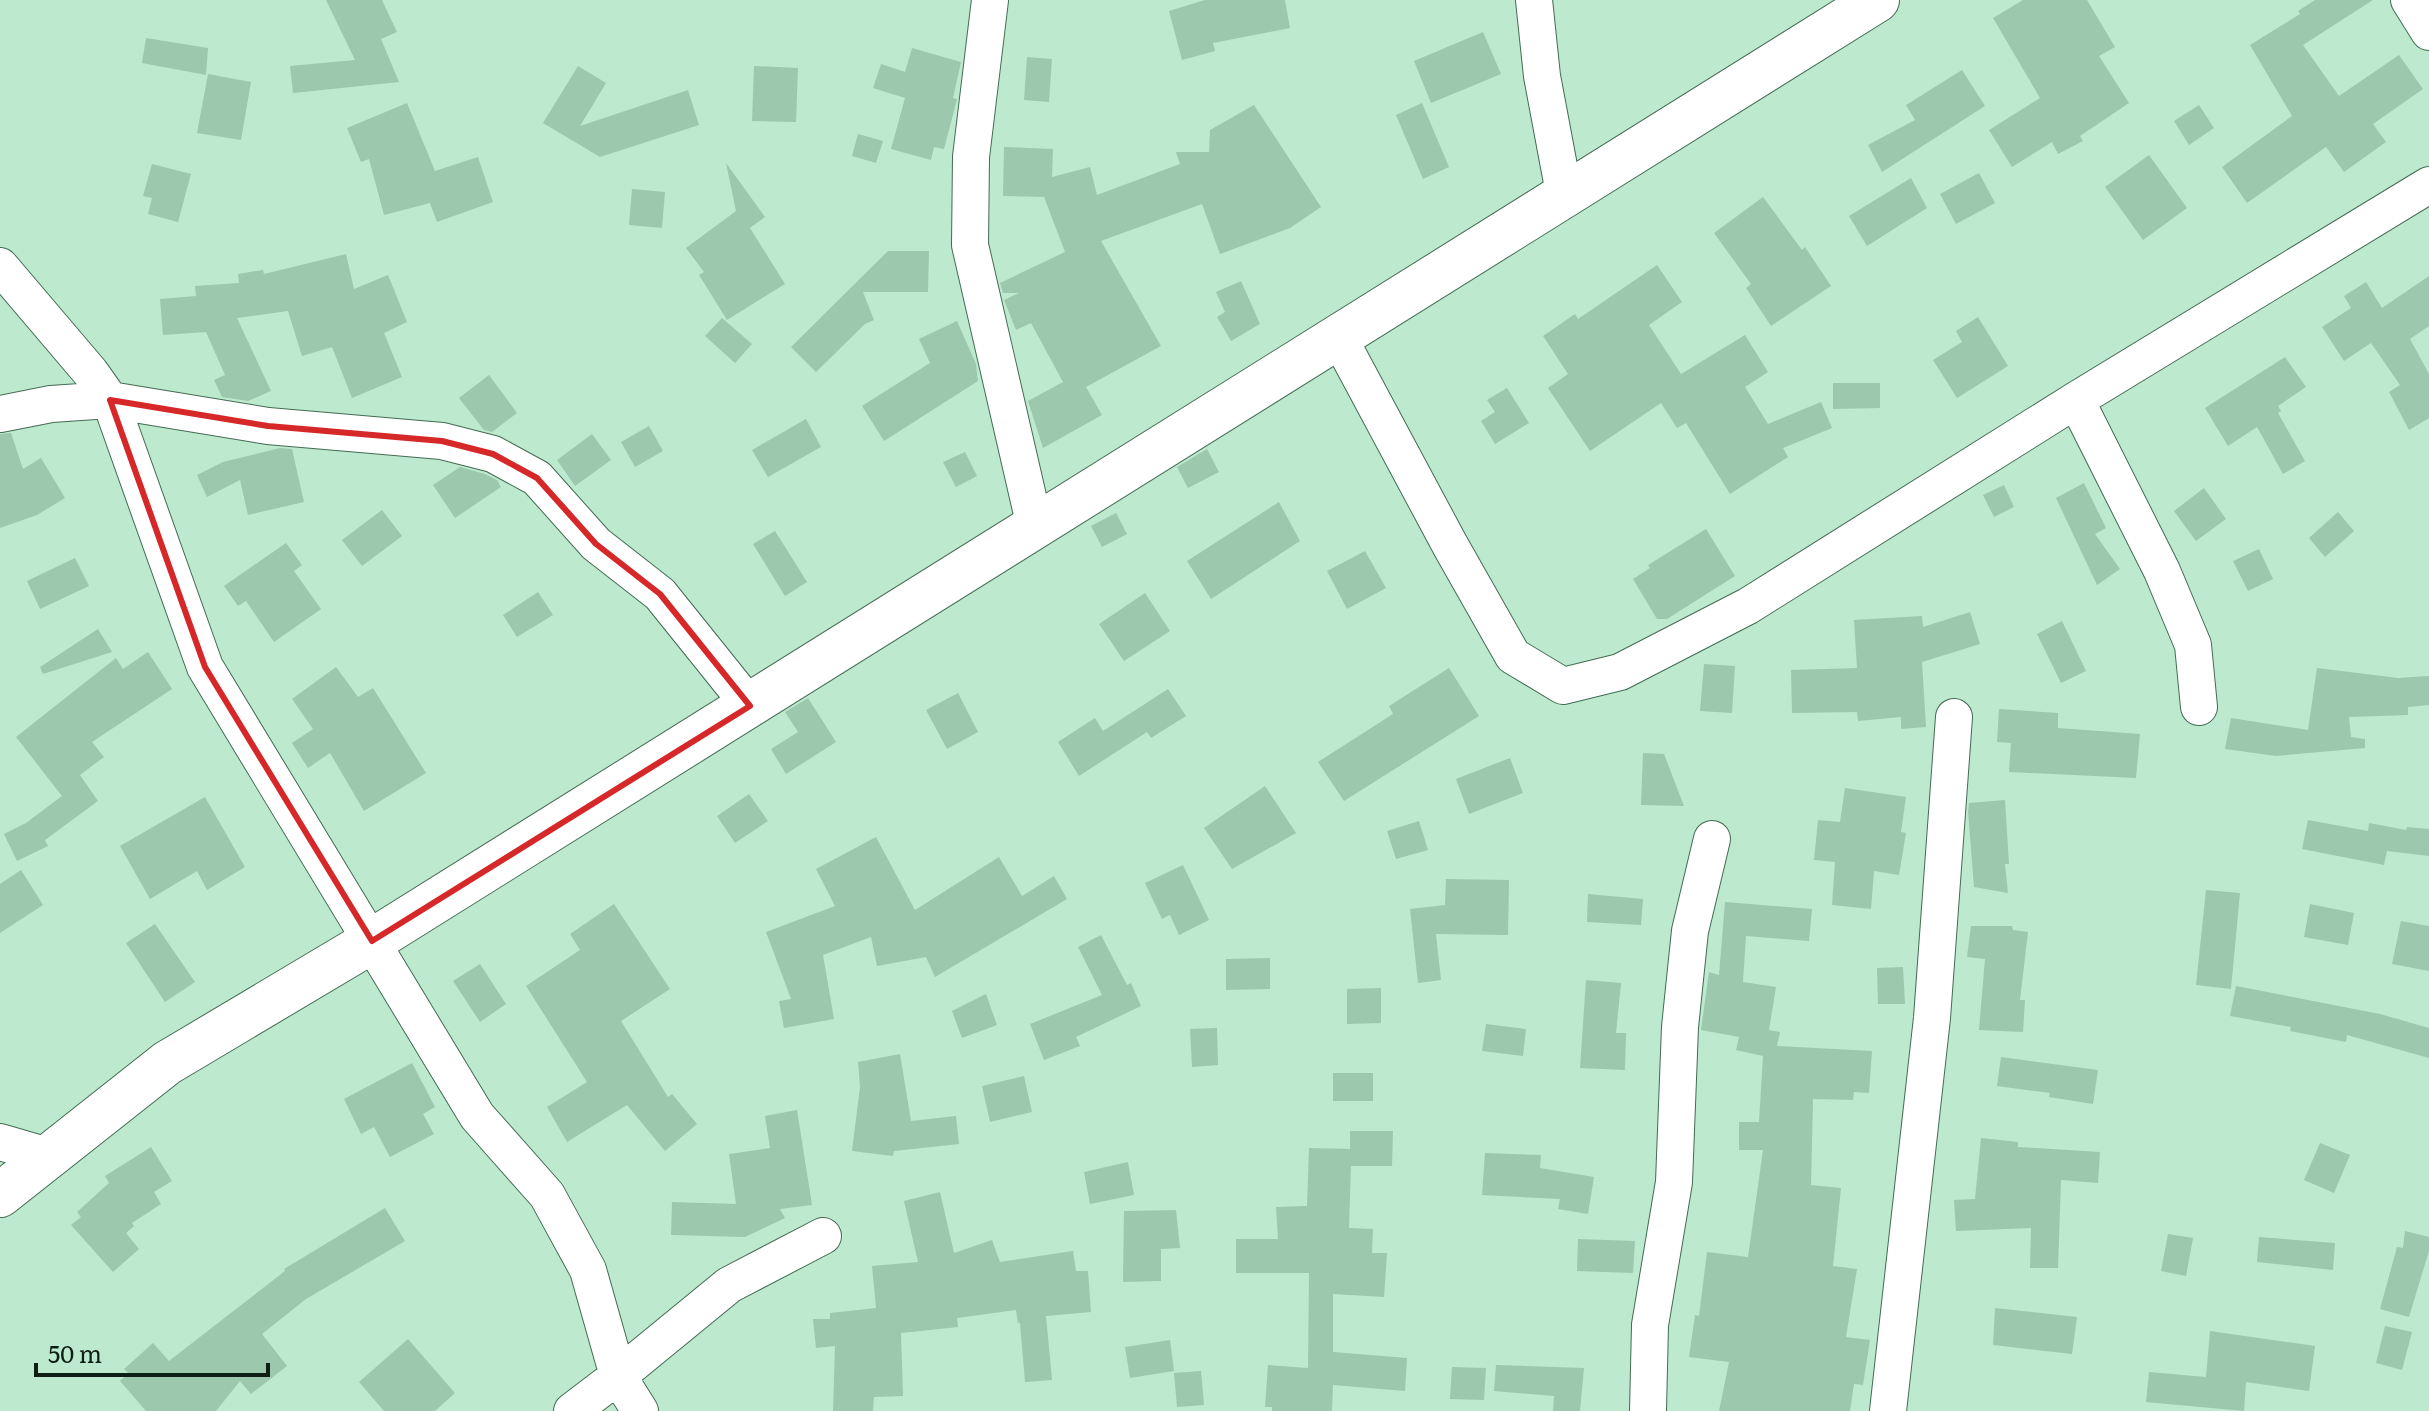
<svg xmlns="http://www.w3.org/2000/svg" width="2429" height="1411" font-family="Literata,serif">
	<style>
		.building { fill: #9cc8ad }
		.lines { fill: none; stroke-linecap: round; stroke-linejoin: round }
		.street-casing { stroke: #436b54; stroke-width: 38 }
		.secondary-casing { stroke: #436b54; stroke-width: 46 }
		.street { stroke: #fff; stroke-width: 36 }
		.secondary { stroke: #fff; stroke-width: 44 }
		.marked { fill: none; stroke: #d62828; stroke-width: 6; stroke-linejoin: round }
	</style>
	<rect width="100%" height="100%" fill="#bde9ce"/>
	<path class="building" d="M326 0H382L397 32 381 39 399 82 293 93 290 66 355 60Z
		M1205 0H1285L1290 28 1213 43 1215 51 1182 60 1169 11Z
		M2023 0H2087L2115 47 2099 56 2129 103 2080 136 2083 141 2058 154 2052 142 2012 167 1989 130 2040 98 1993 18Z
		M2315 0H2373L2303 45 2339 96 2399 55 2423 89 2373 124 2386 142 2344 172 2326 147 2247 203 2222 167 2292 116 2250 45 2300 14 2298 11Z
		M1483 32 1501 74 1431 103 1414 61Z
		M146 38 208 48 206 75 142 63Z
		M912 48 961 62 953 98 957 99 956 103 944 149 934 147 931 160 891 149 905 98 873 88 881 64 905 72Z
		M1027 57 1052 59 1049 102 1024 100Z
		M578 66 606 83 580 126 688 90 699 125 600 157 543 123Z
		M754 66 798 68 796 122 752 121Z
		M1962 70 1985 106 1882 172 1868 145 1915 120 1906 105Z
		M208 74 251 82 241 140 197 133Z
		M407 103 435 171 478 157 493 202 437 222 430 203 384 215 369 159 361 162 347 128Z
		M1422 103 1449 167 1423 179 1396 115Z
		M1254 105 1321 207 1290 228 1220 254 1202 204 1101 241 1161 346 1086 387 1102 415 1043 448 1028 401 1063 382 1031 323 1016 330 1004 300 1019 293H1003L1000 283 1065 252 1044 197 1003 196 1004 147 1053 149 1052 177 1090 167 1097 195 1180 164 1176 152H1209L1210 130Z
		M2199 105 2214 128 2189 145 2174 121Z
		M858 134 883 141 876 163 852 156Z
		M2149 155 2187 208 2143 240 2105 187Z
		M726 163 765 217 750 228 785 284 727 320 699 275 704 272 686 248 736 211Z
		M152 164 191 174 178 222 148 214 152 198 143 196Z
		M1979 173 1995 203 1956 224 1940 194Z
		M1911 178 1927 208 1867 246 1849 216Z
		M632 189 665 192 662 228 629 225Z
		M1763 197 1802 250 1805 247 1831 286 1771 326 1746 288 1751 284 1714 233Z
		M888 251H929L928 292H863L874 320 865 324 816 372 791 347Z
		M346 254 354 289 388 275 407 322 384 333 402 377 352 398 332 347 302 356 288 311 237 318 271 391 248 401 222 397 214 380 225 375 206 332 163 335 160 299 196 296 195 286 239 283 238 274 263 270 264 274Z
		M1657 265 1682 302 1649 325 1681 374 1745 335 1768 372 1745 387 1768 424 1821 402 1832 428 1783 448 1788 457 1730 494 1686 423 1677 428 1661 403 1590 451 1548 388 1568 374 1543 336 1575 314 1578 319Z
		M2429 276V326L2410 339 2429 374V418L2409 430 2389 392 2400 385 2371 343 2344 361 2322 327 2351 308 2344 296 2366 282 2382 308Z
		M1241 281 1260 324 1231 341 1217 317 1225 312 1216 292Z
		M1978 317 2008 366 1957 398 1933 360 1962 342 1956 331Z
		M722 318 752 344 735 363 705 336Z
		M957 321 976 364 978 381 884 441 862 406 930 363 919 339Z
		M2285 357 2306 387 2278 406 2281 411 2278 413 2305 461 2283 474 2257 427 2228 446 2205 408Z
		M489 375 517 413 492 432 484 430 459 398Z
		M1833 383H1880V408L1833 409Z
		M1507 388 1529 423 1495 444 1481 421 1495 412 1487 400Z
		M806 419 821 447 768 477 752 450Z
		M649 426 663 451 635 467 621 442Z
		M11 433 23 469 41 458 65 498 37 515 0 528V434Z
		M592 434 611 460 575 486 557 460Z
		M280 448 292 449 304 502 248 515 240 480 207 497 197 475 223 462Z
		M1207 449 1219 472 1188 488 1177 467Z
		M965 452 977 476 956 487 943 462Z
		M460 467 485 474 497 480 501 487 455 518 433 485Z
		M2084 483 2106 528 2095 534 2120 569 2097 585 2056 498Z
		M2004 485 2014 507 1994 517 1983 495Z
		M2204 488 2226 519 2196 541 2174 511Z
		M1279 502 1300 541 1211 599 1187 561Z
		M382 510 402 536 362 566 342 540Z
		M2338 512 2354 531 2325 557 2309 538Z
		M1116 513 1127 534 1102 547 1091 526Z
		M1706 529 1735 576 1667 619H1657L1633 579 1650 568 1648 565Z
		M775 531 807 582 785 596 753 544Z
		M286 543 302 565 294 571 321 609 274 642 246 601 238 606 224 586Z
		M2259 549 2273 579 2248 591 2233 561Z
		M1365 551 1386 588 1347 609 1327 571Z
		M75 558 89 586 40 609 27 581Z
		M538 592 553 615 517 637 503 615Z
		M1145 593 1170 631 1124 661 1099 624Z
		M1970 612 1980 644 1922 662 1926 727 1901 729V717L1858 721 1857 712 1792 713 1791 670 1857 668 1854 620 1922 616 1923 627Z
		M2062 621 2086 671 2061 683 2037 634Z
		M98 629 112 652 43 674 40 667Z
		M148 652 172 689 92 742 104 757 80 775 98 801 45 840 48 846 17 861 4 834 26 823 62 796 16 737 116 658 123 669Z
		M1704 664 1735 666 1732 713 1700 711Z
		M336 667 358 697 373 688 426 773 364 811 330 753 308 768 292 743 313 729 292 699Z
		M1449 668 1479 716 1344 801 1318 762 1393 714 1389 706Z
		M2317 668 2398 678 2429 676V705L2408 707V715L2349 717 2351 737 2365 739V748L2276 756 2225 749 2231 718 2308 730Z
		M1168 689 1186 716 1151 738 1147 732 1079 776 1058 742 1095 718 1103 731Z
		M958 693 978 732 947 749 926 710Z
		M808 698 836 742 786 774 771 749 798 732 785 712Z
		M1999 709 2058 713V728L2140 734 2136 778 2009 772 2011 743 1997 742Z
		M1643 753 1664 754 1684 806 1641 805Z
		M1510 758 1523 793 1469 814 1456 779Z
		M1265 786 1296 833 1232 869 1204 828Z
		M1845 788 1906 797 1901 832 1906 833 1899 875 1874 871 1871 909 1832 905 1835 862 1814 860 1818 820 1840 822Z
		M749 794 768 821 735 843 717 816Z
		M205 797 245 867 207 890 197 871 150 899 120 846Z
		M2005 800 2009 864H2005L2008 893 1974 887 1968 811 1969 803Z
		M2308 820 2368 831 2369 823 2406 830 2407 827 2429 829V856L2387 851 2384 865 2302 849Z
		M1419 821 1428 850 1396 859 1387 831Z
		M876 837 915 910 999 857 1022 896 1054 876 1067 899 935 977 926 957 877 966 871 937 823 955 834 1019 784 1028 779 1001 791 999 766 932 835 906 816 869Z
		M1183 865 1209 920 1179 935 1170 915 1162 919 1145 883Z
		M21 870 43 905 0 933V884Z
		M1446 879 1509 880 1508 935 1436 934 1441 980 1418 983 1410 909 1445 905Z
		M2206 890 2240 893 2231 989 2196 985Z
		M1588 894 1643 899 1641 925 1587 922Z
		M1725 902 1812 909 1809 941 1746 936 1743 982 1776 987 1769 1030 1780 1032 1777 1046 1872 1051 1869 1093 1854 1092 1853 1100 1813 1099 1811 1185 1841 1188 1833 1266 1857 1269 1846 1337 1870 1340 1863 1385 1854 1384 1850 1411H1719L1729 1362 1689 1357 1695 1315 1699 1316 1707 1252 1748 1257 1763 1150H1739V1122H1759L1763 1056 1736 1050 1739 1037 1701 1030 1709 972 1719 975Z
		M614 904 670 989 621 1021 668 1097 672 1094 697 1124 665 1151 627 1105 567 1142 547 1107 587 1082 526 986 580 950 570 934Z
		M2310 904 2354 913 2348 945 2304 937Z
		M2401 921 2429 926V971L2392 964Z
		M155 924 195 982 165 1002 126 943Z
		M1971 926H2012L2013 930 2028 932 2020 1000H2025L2023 1032 1979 1030 1985 959 1967 957Z
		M1101 935 1127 985 1131 983 1141 1006 1076 1037 1080 1046 1044 1060 1030 1024 1102 995 1078 947Z
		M1270 958V989L1226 990V959Z
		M480 964 506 1004 480 1022 453 981Z
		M1903 967 1905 1004H1878L1877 968Z
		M1586 980 1621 983 1616 1033H1626L1625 1070 1580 1068Z
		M2236 986 2380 1014 2429 1028V1058L2347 1035 2346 1042 2290 1031 2291 1027 2230 1016Z
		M1381 988V1023L1347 1024V989Z
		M986 994 997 1025 962 1038 952 1011Z
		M1486 1024 1526 1029 1523 1056 1482 1051Z
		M1217 1028 1218 1065 1192 1067 1190 1029Z
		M900 1054 911 1121 956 1116 959 1144 894 1151 893 1156 852 1151 860 1087 858 1062Z
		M2001 1057 2098 1070 2093 1104 2049 1097 2050 1093 1997 1086Z
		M412 1063 435 1107 423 1114 434 1134 390 1157 374 1127 361 1134 344 1099Z
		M1333 1073H1373V1101H1333Z
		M1024 1076 1032 1112 990 1122 982 1086Z
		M797 1110 812 1205 780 1209 785 1218 745 1237 671 1235 672 1202 736 1204 729 1154 770 1148 765 1116Z
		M1350 1131H1393L1392 1166H1351L1349 1228 1373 1229 1372 1253H1387L1384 1297 1333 1294V1352L1407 1358 1405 1391 1333 1385 1332 1411H1272V1407H1265L1268 1365 1308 1368 1309 1273H1236V1239H1278L1276 1207 1307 1206 1309 1148 1350 1149Z
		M1981 1138 2018 1142V1147L2100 1152 2098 1183 2061 1180 2058 1268H2030L2031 1228 1956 1231 1954 1200 1975 1199Z
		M2320 1143 2350 1155 2334 1193 2304 1180Z
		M151 1147 172 1181 154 1192 161 1204 132 1223 134 1226 126 1233 139 1249 113 1272 71 1225 81 1217 77 1212 109 1183 105 1176Z
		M1485 1153 1541 1155 1540 1168 1594 1177 1588 1214 1558 1209 1560 1199 1482 1195Z
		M1128 1162 1134 1195 1090 1204 1084 1172Z
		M940 1192 954 1253 992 1240 1000 1262 1073 1251 1076 1271H1088L1091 1312 1046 1316 1052 1380 1025 1382 1020 1323H1018L1016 1310 957 1318 958 1327 901 1333 903 1396 874 1397 873 1411H833L835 1346 816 1348 813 1319H830V1313L876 1308 872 1266 918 1262 904 1201Z
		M385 1208 405 1241 306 1299 262 1334 287 1366 251 1394 240 1381 216 1411H146L120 1381 128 1373 124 1369 153 1343 169 1361 285 1271 284 1269Z
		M1176 1210 1180 1248 1161 1249V1281L1123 1282 1124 1211Z
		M2405 1231 2429 1237V1251L2409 1317 2380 1309 2397 1247 2403 1248Z
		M2168 1234 2193 1238 2186 1276 2161 1271Z
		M2259 1237 2335 1243 2333 1270 2257 1262Z
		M1578 1239 1635 1241 1633 1273 1577 1271Z
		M1995 1308 2077 1317 2072 1354 1993 1345Z
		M2385 1326 2412 1332 2402 1370 2376 1363Z
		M2210 1331 2315 1346 2309 1391 2246 1382 2244 1411 2146 1402 2149 1372 2206 1377Z
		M408 1339 455 1393 435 1411H384L359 1382Z
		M1170 1340 1174 1371 1130 1378 1125 1347Z
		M1496 1365 1584 1368 1580 1411H1553L1554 1396 1494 1391Z
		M1452 1367 1486 1368 1484 1400 1450 1399Z
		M1201 1371 1204 1405 1177 1407 1174 1373Z"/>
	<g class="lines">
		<defs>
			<path id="street" d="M990 0 971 157 970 245 1035 527
				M1534 0 1542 76 1564 193
				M2409 0 2429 32
				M0 266 91 373 110 400 205 667 477 1116 547 1195 588 1270 618 1376 640 1411
				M1338 336 1450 545 1513 656 1563 686 1620 672 1748 606 2076 400 2429 185
				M2076 400 2162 571 2193 645 2199 707
				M0 414 51 404 110 400 268 426 442 441 493 454 537 478 596 544 660 594 750 706
				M0 1142 48 1156
				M572 1411 618 1376 729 1285 823 1236
				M1648 1411 1650 1325 1674 1182 1680 1027 1690 931 1712 839
				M1888 1411 1932 1018 1954 717"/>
			<path id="secondary" d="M0 1195 167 1063 372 941 1877 0"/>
		</defs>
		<use href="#street" class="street-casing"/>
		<use href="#secondary" class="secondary-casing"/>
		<use href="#street" class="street"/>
		<use href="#secondary" class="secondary"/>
	</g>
	<path class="marked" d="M110 400 268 426 442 441 493 454 537 478 596 544 660 594 750 706 372 941 205 667Z"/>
	<path d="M36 1363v12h232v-12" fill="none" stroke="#0d1e14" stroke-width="4"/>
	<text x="48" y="1363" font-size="24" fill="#0d1e14" stroke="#bde9ce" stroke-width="6" paint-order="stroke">50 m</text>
</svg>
